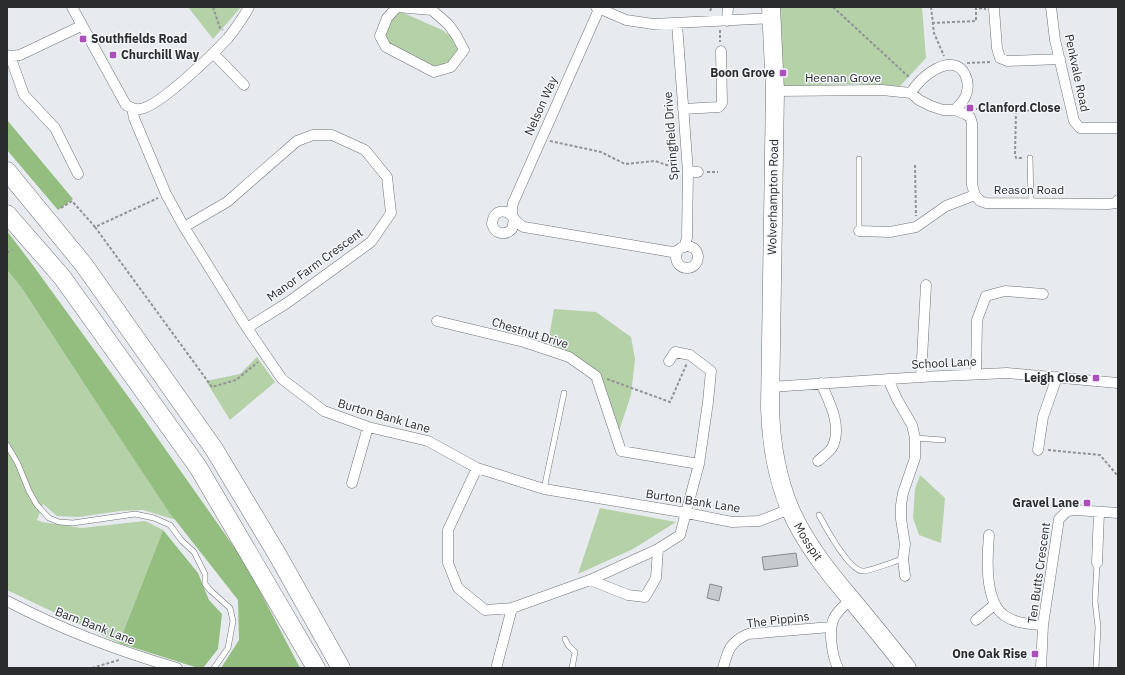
<svg xmlns="http://www.w3.org/2000/svg" width="1125" height="675" font-family="'IBM Plex Sans',sans-serif">
	<style>
		.green { fill: #b5d1a8 }
		.forest { fill: #94be80 }
		.building { fill: #c6c9ce; stroke: #878a8e }
		.lines { fill: none; stroke-linecap: round; stroke-linejoin: round }
		.lane-casing { stroke: #707377; stroke-width: 6 }
		.street-casing { stroke: #707377; stroke-width: 11 }
		.highway-casing { stroke: #707377; stroke-width: 19 }
		.path { stroke: #919397; stroke-width: 2; stroke-dasharray: 3 2; stroke-linecap: butt }
		.lane { stroke: #fff; stroke-width: 5 }
		.street { stroke: #fff; stroke-width: 10 }
		.highway { stroke: #fff; stroke-width: 18 }
		.poi-dot { fill: #ab50bb; stroke: #f4f7fc; stroke-width: 1.5 }
		.labels { text-anchor: middle; stroke-width: 3; stroke-linejoin: round; paint-order: stroke }
		.poi-label { font-size: 12px; font-weight: bold; fill: #2b2c2e; stroke: #f4f7fc; text-anchor: end }
		.street-label { font-size: 12px; fill: #2b2c2e; stroke: #f4f7fc }
	</style>
	<rect width="100%" height="100%" fill="#e7eaef"/>
	<path class="green" d="M188 7H241L213 39Z
		M776 7H922L926 58 900 86 856 84 781 86Z
		M399 11 442 30 456 40 460 49 450 62 436 68 386 47 384 34 390 21Z
		M7 270 21 287 100 408 176 520 143 510 120 511 78 517 57 516 43 504 37 520 42 522 82 528 145 521 163 530 119 643 7 590Z
		M554 309 596 312 631 337 635 359 631 395 618 434 596 376 588 364 548 343Z
		M257 357 275 382 230 420 206 381 240 374Z
		M920 475 945 498 941 543 919 535 913 518 915 489Z
		M600 508 676 522 633 549 578 574Z"/>
	<path class="forest" d="M7 120 73 199 58 210 7 150Z
		M7 231 32 264 135 406 246 564 300 668H221L239 640 238 600 169 512 100 408 21 287 7 270Z
		M163 530 198 573 209 600 222 614 218 649 203 668H198L119 643Z"/>
	<path class="building" d="M796 553 798 566 764 570 762 557Z
		M710 584 722 587 719 601 707 598Z"/>
	<g class="lines">
		<defs>
			<path id="lane" d="M1030 158 1031 203
				M859 159V231
				M915 438 943 440
				M7 445 18 464 29 491 37 505 49 518 59 522 73 523 135 514 154 518 170 525 182 541 194 552 205 574V584L211 591 230 608 233 621 228 648 214 668
				M544 489 564 393
				M819 515C826 528 848 569 862 571 868 572 895 561 903 559
				M565 639 568 645 575 652 572 668
				M1096 668 1098 627 1095 601 1097 563"/>
			<path id="street" d="M72 7 126 105C130 107 135 110 140 109 159 107 214 53 228 38 236 28 243 18 249 7
				M397 7 432 10 448 24 456 35 464 50 451 67 434 72 386 47 380 36 387 18Z
				M596 7 626 20 653 24 772 18
				M1051 7 1055 40 1074 121 1080 128H1118
				M994 9 997 48 1000 58 1007 61 1060 59
				M727 21 728 7
				M677 24 688 172 687 238 684 247
				M213 53 244 85
				M7 55 10 56 20 55 81 26
				M10 56 24 95 55 128 78 174
				M775 91 882 90 911 93 919 100 931 106 943 110H955L965 114 970 117 972 123V185L975 195 980 201 986 203 1108 204 1117 203 1118 200
				M911 93C918 81 932 68 947 65 964 62 971 82 966 95 964 101 959 105 955 110
				M132 108 134 118 166 194 184 227 247 328 282 379 324 411 368 427 428 441 477 468 544 489 687 513 732 522 759 521 790 509
				M683 109 719 107 722 103 721 51
				M688 172H698
				M512 216V209L513 203 600 7
				M514 220 512 229C505 236 495 234 492 224 493 214 498 210 507 212 514 216 516 224 524 227L672 252 677 251
				M184 227 227 202 297 141 313 135H332L365 150 387 177 391 213 371 242 287 303 247 328
				M859 231 890 232 916 227 946 206 975 195
				M676 257a11 11 0 1 1 22 0a11 11 0 1 1-22 0Z
				M437 321 524 342 569 357 596 376 621 451 699 464
				M976 374 977 320 986 296 1005 291 1043 294
				M921 377 926 285
				M888 379 897 399 912 425 915 438V458L903 493 901 505V519L905 544 903 559 905 576
				M770 387 921 377 1007 373 1118 383
				M1038 450 1043 417 1057 377
				M818 461C822 457 831 451 833 446 842 424 829 402 821 383
				M477 468 448 530V563L458 588 485 610 512 608 590 580 658 549 680 535 699 464 708 402 711 371 690 355 675 352 669 361
				M352 483 368 427
				M989 535C987 557 984 602 1005 616 1017 624 1030 624 1043 625
				M1097 563 1099 512
				M590 580 628 595 645 597 656 578 658 549
				M7 601C61 629 118 651 177 668
				M976 620 994 605
				M497 665 512 608
				M723 668C728 650 730 642 748 634L831 627
				M838 668C832 656 828 630 834 618 838 610 845 605 851 599
				M1041 668 1043 625 1059 519 1067 511 1076 510 1118 513"/>
			<g id="highway">
				<path id="s1" d="M771 7 775 91 770 408C771 442 777 478 790 509 805 543 828 572 851 599 870 622 889 645 907 668"/>
				<path d="M7 171 84 265 214 449 277 554 341 668"/>
				<path d="M7 214 62 277 198 467 316 668"/>
			</g>
		</defs>
		<use href="#lane" class="lane-casing"/>
		<use href="#street" class="street-casing"/>
		<use href="#highway" class="highway-casing"/>
		<path class="path" d="M213 7 220 28 223 30
			M833 7 910 78
			M931 7 934 33 944 56
			M710 11 712 7
			M932 23 976 21V8L986 9
			M720 30V42
			M967 63 991 62
			M976 109 1016 111 1015 154 1016 158H1023
			M1016 111 1062 109
			M550 141 601 152 625 164 655 161 678 169
			M915 165 916 216
			M707 172H718
			M61 208 72 201 95 227 158 198
			M95 227 212 387 236 380 258 362
			M7 253 12 250
			M607 379 670 402 687 363
			M1048 450 1100 455 1118 476
			M92 668 119 660"/>
		<use href="#lane" class="lane"/>
		<use href="#street" class="street"/>
		<use href="#highway" class="highway"/>
	</g>
	<g class="poi-dot">
		<rect x="79" y="35" width="8" height="8" rx="2"/>
		<rect x="109" y="51" width="8" height="8" rx="2"/>
		<rect x="779" y="69" width="8" height="8" rx="2"/>
		<rect x="966" y="104" width="8" height="8" rx="2"/>
		<rect x="1092" y="374" width="8" height="8" rx="2"/>
		<rect x="1083" y="499" width="8" height="8" rx="2"/>
		<rect x="1031" y="650" width="8" height="8" rx="2"/>
	</g>
	<g class="labels">
		<g class="poi-label">
			<text x="91" y="43" text-anchor="start">Southfields Road</text>
			<text x="121" y="59" text-anchor="start">Churchill Way</text>
			<text x="775" y="77">Boon Grove</text>
			<text x="978" y="112" text-anchor="start">Clanford Close</text>
			<text x="1088" y="382">Leigh Close</text>
			<text x="1079" y="507">Gravel Lane</text>
			<text x="1027" y="658">One Oak Rise</text>
		</g>
		<g class="street-label">
			<text transform="translate(1077 73) rotate(78)" y="4">Penkvale Road</text>
			<text x="843" y="82">Heenan Grove</text>
			<text transform="translate(541 106) rotate(-66)" y="4">Nelson Way</text>
			<text transform="translate(671 136) rotate(-94)" y="4">Springfield Drive</text>
			<text x="1029" y="194">Reason Road</text>
			<text transform="translate(773 197) rotate(-89)" y="4">Wolverhampton Road</text>
			<text transform="translate(315 265) rotate(-36)" y="4">Manor Farm Crescent</text>
			<text transform="translate(530 333) rotate(17)" y="4">Chestnut Drive</text>
			<text transform="translate(944 363) rotate(-3)" y="4">School Lane</text>
			<text transform="translate(384 416) rotate(16)" y="4">Burton Bank Lane</text>
			<text transform="translate(693 501) rotate(9)" y="4">Burton Bank Lane</text>
			<text dy="4" stroke="none"><textPath href="#s1" startOffset="542">Mosspit</textPath></text>
			<text transform="translate(1039 573) rotate(-82)" y="4">Ten Butts Crescent</text>
			<text transform="translate(778 620) rotate(-7)" y="4">The Pippins</text>
			<text transform="translate(95 626) rotate(21)" y="4">Barn Bank Lane</text>
		</g>
	</g>
	<rect width="1125" height="675" fill="none" stroke="#2b2c2e" stroke-width="16"/>
</svg>
